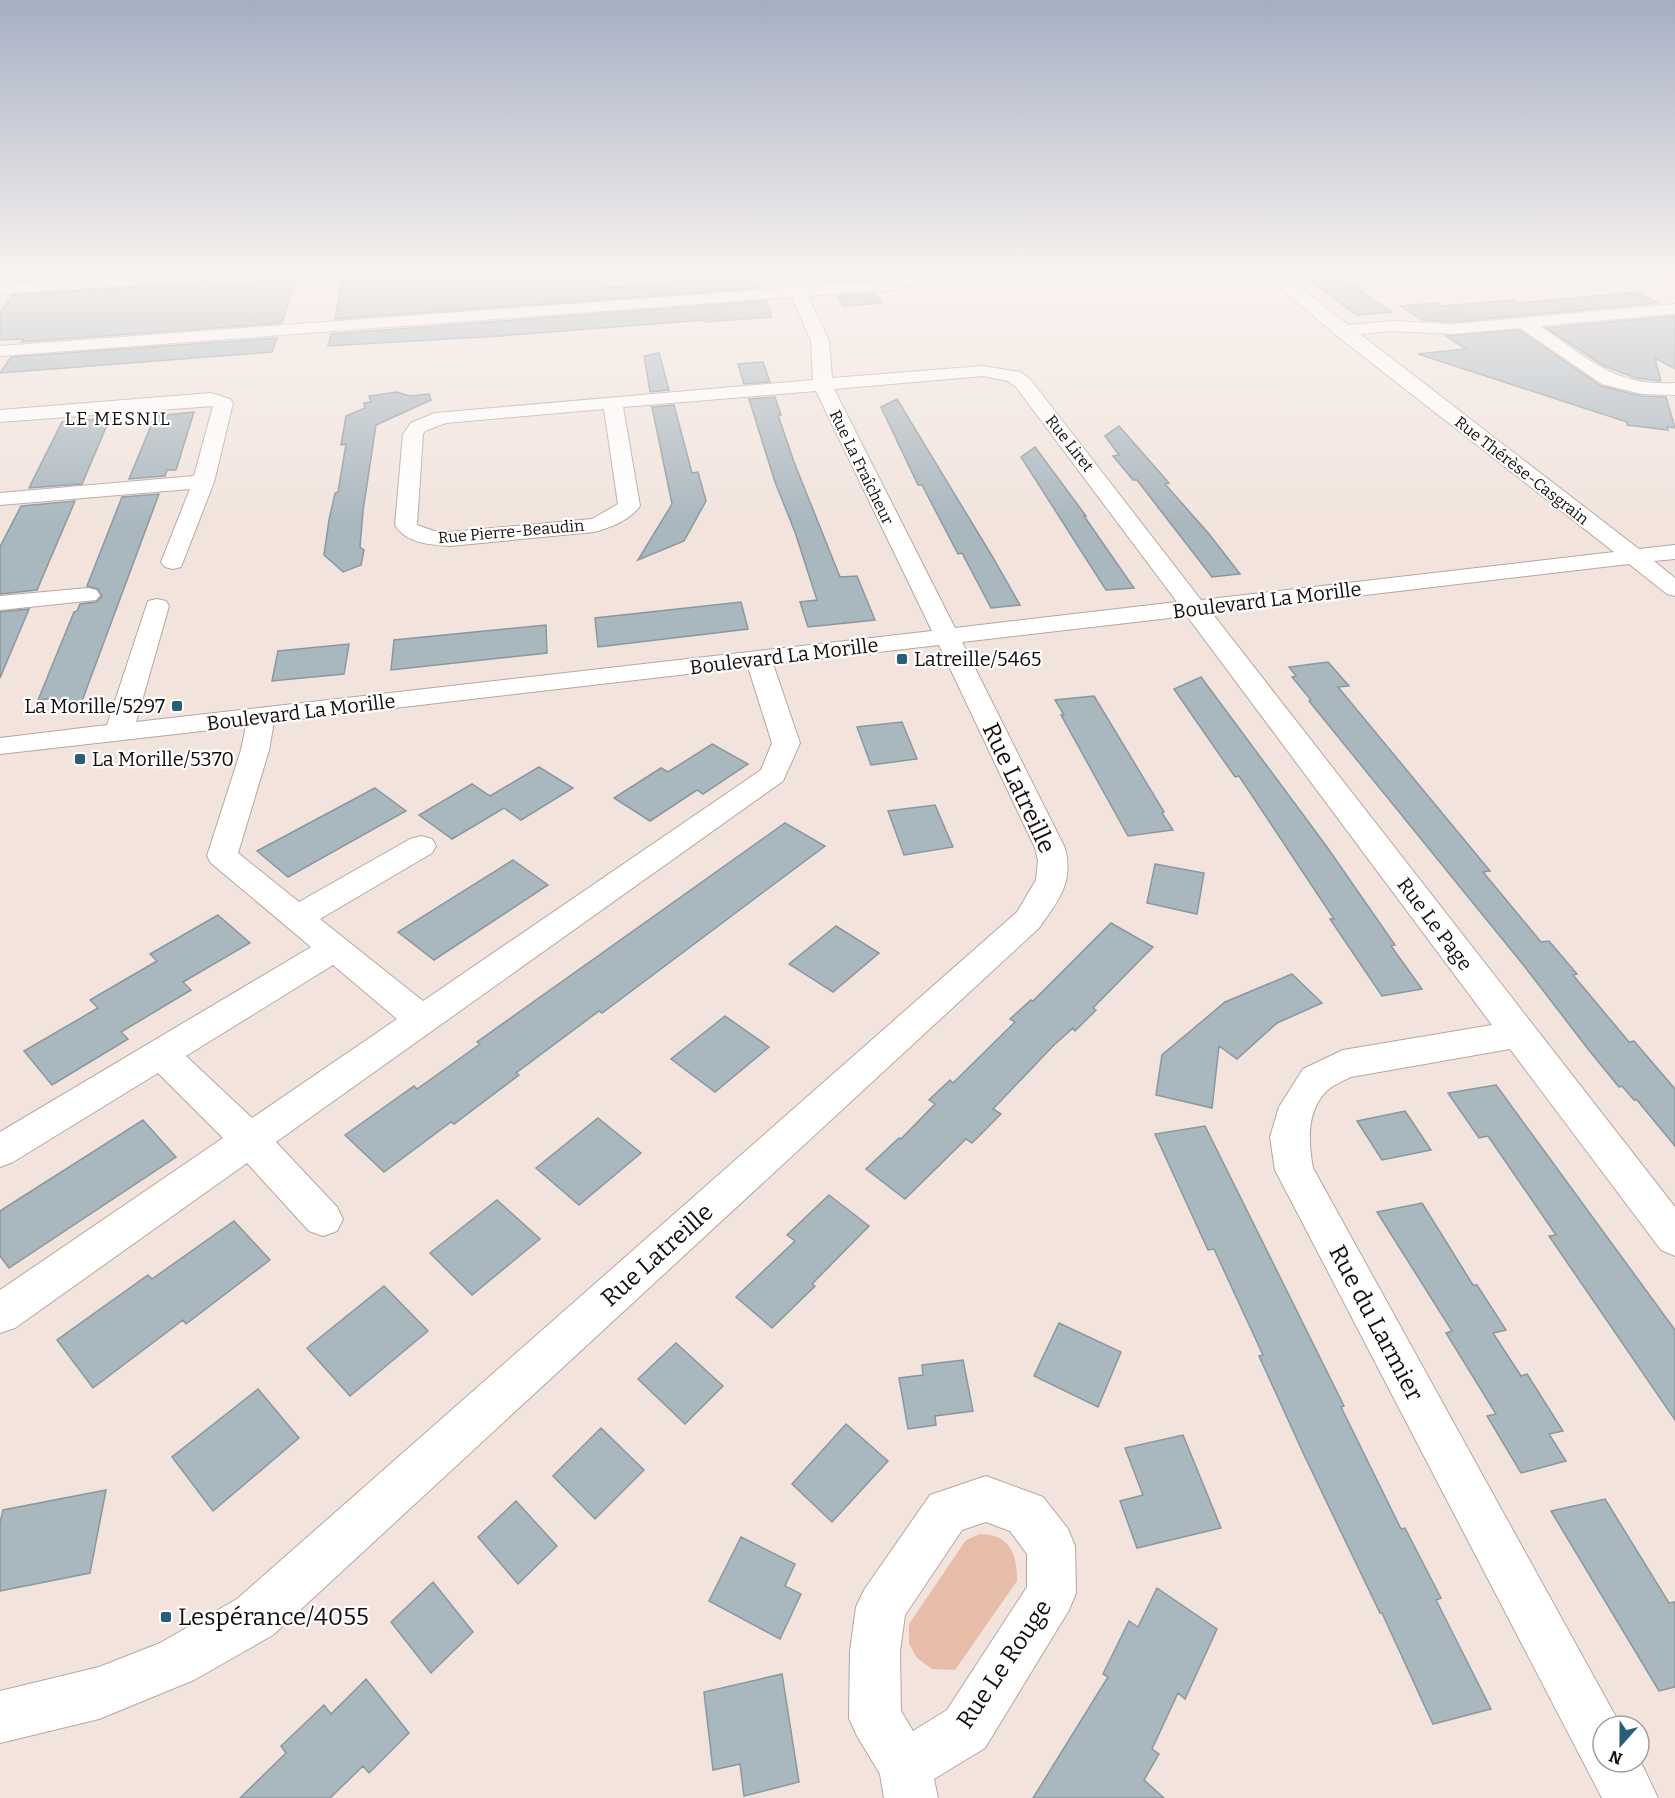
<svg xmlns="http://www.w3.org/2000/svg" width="1675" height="1798" font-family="Bitter,serif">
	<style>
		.green { fill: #e7bdaa }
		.building { fill: #a9b7bf; stroke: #8a979f; stroke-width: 1.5 }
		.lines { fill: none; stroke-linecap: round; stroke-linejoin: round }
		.minor-casing { stroke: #b5a7a0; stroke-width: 2 }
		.minor { fill: #fff; fill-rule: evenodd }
		.poi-dot { fill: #295e7a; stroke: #fff; stroke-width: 2 }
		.labels { text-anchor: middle; stroke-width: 4.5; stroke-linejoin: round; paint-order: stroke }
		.far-street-label { font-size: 16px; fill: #140f0d; stroke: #fff }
		.far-quarter-label { font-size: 18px; letter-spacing: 1.5px; fill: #140f0d; stroke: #fff }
		.street-label { font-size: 20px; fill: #140f0d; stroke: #fff }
		.poi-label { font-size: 20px; fill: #140f0d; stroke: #fff; text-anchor: start }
		.near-street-label { font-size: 24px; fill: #140f0d; stroke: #fff }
		.near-poi-label { font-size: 24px; fill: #140f0d; stroke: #fff; text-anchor: start }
	</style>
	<rect width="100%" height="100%" fill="#f2e4dd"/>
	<path class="green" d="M980 1534C1010 1534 1017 1554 1017 1581L955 1670 932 1669 917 1658 909 1644V1624L966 1540Z"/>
	<path class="building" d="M31 272H147L25 280Z
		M372 272V274L411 272H600L601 286 619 287 755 274 760 288 335 319 343 274Z
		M822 272H860L865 280 829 283Z
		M1315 272H1332L1392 312 1357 315 1309 280Z
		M295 280 282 323 22 342 24 339 0 340V313L13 295 213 282 211 285Z
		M1639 292 1657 303 1453 322 1422 320 1401 306 1436 303 1442 306 1513 300 1518 303Z
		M875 294 881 303 843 306 837 296Z
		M766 301 772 317 705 322 704 320 500 336 328 346 331 334Z
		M1675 316V369L1655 358 1661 381 1636 378 1604 366 1546 328Z
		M1519 330 1601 386 1641 396 1666 397 1675 428 1667 427 1668 430 1627 425V422L1418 354 1466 349 1446 336Z
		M277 338 272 352 0 373 11 357Z
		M659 353 669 390 650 392 644 356Z
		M763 362 770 382 744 384 738 364Z
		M397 392 410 396 429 394 431 400 376 425 363 511 360 547 364 550 361 565 343 572 324 555 329 520 335 493 338 492 346 444 341 445 346 416 365 408 364 403 371 402 369 396Z
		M775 397 781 415H778L794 462 840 577 857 576 875 620 808 627 800 602 817 600 795 532 775 482 749 399Z
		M897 399 992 556 1020 605 991 608 962 553 958 554 922 485H918L881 407Z
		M674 405 692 473 698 472 706 501 684 541 638 560 672 504 652 407Z
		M194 412 176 470H167L165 476 129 479 155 416Z
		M110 418 82 484 29 488 62 422Z
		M1119 426 1169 483 1165 484 1209 534 1240 574 1212 577 1137 480H1133L1113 456 1119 455 1105 436Z
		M1035 447 1086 516H1084L1134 588 1106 590 1021 457Z
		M159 494 82 701 54 704 56 698 38 700 74 612 77 611 80 604 96 602 102 596 98 589 87 586 122 497Z
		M75 501 37 590 0 594V547L21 506Z
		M741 602 748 629 598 647 595 618Z
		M29 609 0 678V612Z
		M546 625 547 653 391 670 394 640Z
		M349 644 344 674 272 681 278 651Z
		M1328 662 1349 686 1338 687 1490 871 1483 872 1541 942 1549 941 1577 974 1573 975 1629 1042 1634 1041 1675 1089V1146L1637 1100H1634L1622 1086 1619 1087 1588 1049 1525 967 1309 701 1311 700 1292 677 1296 676 1289 667Z
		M1201 677 1327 847 1395 945 1391 946 1422 989 1382 996 1330 919H1334L1239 776 1235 777 1174 689Z
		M1094 696 1164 812 1162 813 1173 830 1128 836 1061 715H1064L1055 700Z
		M902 722 917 759 871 765 857 727Z
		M712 744 748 764 703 794 697 790 650 821 614 798 661 768 668 772Z
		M539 767 573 788 521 820 504 808 452 839 419 815 472 784 490 796Z
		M375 788 406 811 288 877 257 851Z
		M935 805 953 847 904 855 888 811Z
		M785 823 825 846 602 1013 599 1011 516 1073 519 1075 454 1124 451 1122 384 1172 345 1135 414 1086 417 1089 480 1044 477 1042Z
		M513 860 548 885 434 960 398 932Z
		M1155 864 1204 873 1197 914 1147 903Z
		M218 915 250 943 183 982 191 990 121 1032 128 1039 52 1085 24 1051 98 1008 90 1000 157 961 150 954Z
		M1111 923 1153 947 1093 1008 1096 1010 1075 1031 1073 1028 1053 1046 993 1109 1001 1114 972 1143 966 1139 905 1199 866 1169 899 1138 901 1139 935 1104 929 1100 950 1080 953 1083 1015 1022 1010 1019 1031 1000 1033 1001Z
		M836 926 879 953 833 992 789 964Z
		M1292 974 1322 1003 1277 1023 1237 1059 1219 1046 1212 1108 1156 1095 1162 1055 1225 1002Z
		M725 1016 769 1047 715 1092 671 1059Z
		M1496 1085 1675 1330V1420L1549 1236 1556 1235 1488 1136 1479 1138 1448 1093Z
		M1405 1111 1431 1150 1382 1160 1357 1121Z
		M598 1118 641 1153 579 1205 536 1168Z
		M143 1120 176 1157 9 1268 0 1256V1211Z
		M1205 1126 1344 1406 1341 1407 1401 1529 1405 1528 1441 1598 1436 1600 1491 1709 1433 1724 1382 1613H1380L1305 1457 1259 1356 1263 1355 1214 1249 1208 1250 1155 1134Z
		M829 1195 869 1226 812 1284 815 1286 772 1328 736 1297 795 1241 787 1235Z
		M497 1200 540 1239 472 1295 430 1253Z
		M1422 1203 1473 1285H1477L1506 1330 1493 1333 1521 1376 1527 1374 1563 1431 1549 1434 1566 1461 1521 1473 1487 1416 1496 1414 1446 1333 1452 1331 1377 1212Z
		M234 1221 270 1260 186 1324 183 1320 93 1388 57 1340 148 1275 152 1279Z
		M384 1286 428 1331 350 1396 307 1348Z
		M1059 1323 1121 1352 1098 1407 1034 1376Z
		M676 1343 723 1386 685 1424 638 1379Z
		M963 1360 973 1411 935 1416 936 1425 908 1429 899 1378 923 1375 922 1365Z
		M258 1389 299 1438 213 1511 172 1457Z
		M846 1424 888 1461 832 1522 792 1484Z
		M601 1428 644 1470 595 1519 553 1476Z
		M1183 1435 1221 1528 1137 1548 1120 1501 1143 1495 1125 1448Z
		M106 1490 90 1573 0 1591V1523L3 1510Z
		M1605 1499 1669 1603 1675 1602V1687L1659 1691 1551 1511Z
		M516 1501 557 1546 518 1584 478 1537Z
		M741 1537 795 1564 785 1586 801 1594 780 1639 709 1601Z
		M433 1582 473 1632 431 1673 391 1622Z
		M1157 1588 1217 1629 1185 1699 1178 1693 1152 1749 1159 1754 1144 1780 1164 1798H1033L1108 1677 1103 1674 1129 1621 1138 1627Z
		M782 1674 799 1782 744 1796 740 1764 713 1770 704 1692Z
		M366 1679 409 1733 369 1773 363 1766 330 1798H240L286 1753 281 1746 324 1705 331 1714Z"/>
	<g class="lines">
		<defs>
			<path id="minor" d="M186 271H271L263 276 0 294V284Z
				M908 271H925L916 283 894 290 808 296 829 341 832 378 983 366 1020 372 1030 379 1201 600 1614 552 1336 335 1260 271H1279L1348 325 1391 321 1453 324 1675 304V314L1540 326C1588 358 1615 387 1675 383V395L1642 394 1602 384 1520 328 1453 334 1391 331 1360 334 1639 549 1675 545V559L1654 561 1675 578V596L1667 594 1629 564 1212 613 1675 1207V1256L1661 1250 1510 1049 1351 1077C1344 1080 1336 1084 1330 1088 1306 1108 1308 1141 1313 1168L1621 1726H1603V1762H1639V1758L1658 1798H1602L1275 1170 1270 1137 1279 1107 1303 1069 1343 1050 1492 1025 1187 616 962 642 1065 848C1074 883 1058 901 1039 928L273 1635 194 1680 99 1719 0 1743V1691L99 1667 160 1643 237 1599 1017 912 1036 880 1038 860 1035 848 939 645 773 664 800 743 783 781 276 1142 337 1207 343 1219 337 1231 323 1236 309 1231 247 1163 15 1328 0 1333V1290L223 1138 158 1073 13 1162 0 1167V1132L311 947 211 863 207 856 241 750 246 726 0 754V738L107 725 148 601 157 599 166 601 169 606 136 722 932 631 816 391 623 407 640 506C629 521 611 527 594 532L450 546C430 545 406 543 395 525L403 434 411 423 435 413 813 380 811 341 792 297 0 356V346L893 280 904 277ZM983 376 1008 381 1016 387 1177 602 955 628 834 389ZM604 409 618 504 592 519 450 532 434 531 417 525 423 434 425 431 446 423ZM748 667 772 743 761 770 423 1001 320 919 432 853 436 846 432 839 421 836 410 839 299 902 238 853 269 750 274 722ZM333 965 397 1019 252 1118 186 1056Z
				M211 393 230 399 233 403 214 482 181 567 173 569 165 567 161 562 190 489 0 505V493L194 476 213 406 0 422V410Z
				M88 588 96 590 100 595 96 600 0 610V596Z
				M986 1476 1043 1497 1068 1529 1075 1546 1076 1593 1069 1610 985 1748 934 1779 938 1798H884L880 1774 857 1736 849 1718 850 1651 856 1607 864 1590 930 1495ZM986 1522 1010 1531 1027 1554V1587L947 1710 913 1731 901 1711 900 1651 905 1615 962 1530Z"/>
		</defs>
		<use href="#minor" class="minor-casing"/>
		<use href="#minor" class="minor"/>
	</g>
	<linearGradient id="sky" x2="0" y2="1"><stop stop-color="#a5aec3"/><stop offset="0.52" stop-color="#f9f3f0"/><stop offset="1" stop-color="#f9f3f0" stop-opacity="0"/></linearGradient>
	<rect width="1675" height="523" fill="url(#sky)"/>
	<g class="poi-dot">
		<rect x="896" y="653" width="12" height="12" rx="3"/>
		<rect x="171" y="700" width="12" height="12" rx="3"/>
		<rect x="74" y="753" width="12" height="12" rx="3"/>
		<rect x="160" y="1611" width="12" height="12" rx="3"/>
	</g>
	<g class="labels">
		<g class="far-street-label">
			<text transform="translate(1070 443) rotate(52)" y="6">Rue Liret</text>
			<text transform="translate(862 467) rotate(64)" y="6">Rue La Fraîcheur</text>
			<text transform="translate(1522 470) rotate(38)" y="6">Rue Thérèse-Casgrain</text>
			<text transform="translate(511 531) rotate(-5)" y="6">Rue Pierre-Beaudin</text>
		</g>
		<g class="far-quarter-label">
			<text x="118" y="425">LE MESNIL</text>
		</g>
		<g class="street-label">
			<text transform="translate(1267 600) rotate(-7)" y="7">Boulevard La Morille</text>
			<text transform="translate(784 656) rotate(-7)" y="7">Boulevard La Morille</text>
			<text transform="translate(301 712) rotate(-7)" y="7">Boulevard La Morille</text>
			<text transform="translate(1435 924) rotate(53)" y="7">Rue Le Page</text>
		</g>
		<g class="poi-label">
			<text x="914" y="666">Latreille/5465</text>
			<text x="165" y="713" text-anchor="end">La Morille/5297</text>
			<text x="92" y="766">La Morille/5370</text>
		</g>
		<g class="near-street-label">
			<text transform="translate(1019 788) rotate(65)" y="8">Rue Latreille</text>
			<text transform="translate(657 1255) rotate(-42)" y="8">Rue Latreille</text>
			<text transform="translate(1376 1323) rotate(62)" y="8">Rue du Larmier</text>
			<text transform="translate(1004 1664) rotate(-56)" y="8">Rue Le Rouge</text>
		</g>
		<g class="near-poi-label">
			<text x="178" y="1625">Lespérance/4055</text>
		</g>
	</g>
	<g transform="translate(1621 1744) rotate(201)"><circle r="28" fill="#ffffff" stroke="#a19f9e" stroke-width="1.5"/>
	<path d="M0-4.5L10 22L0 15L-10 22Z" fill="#295e7a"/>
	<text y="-9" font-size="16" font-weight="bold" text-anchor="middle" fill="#140f0d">N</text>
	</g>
</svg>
